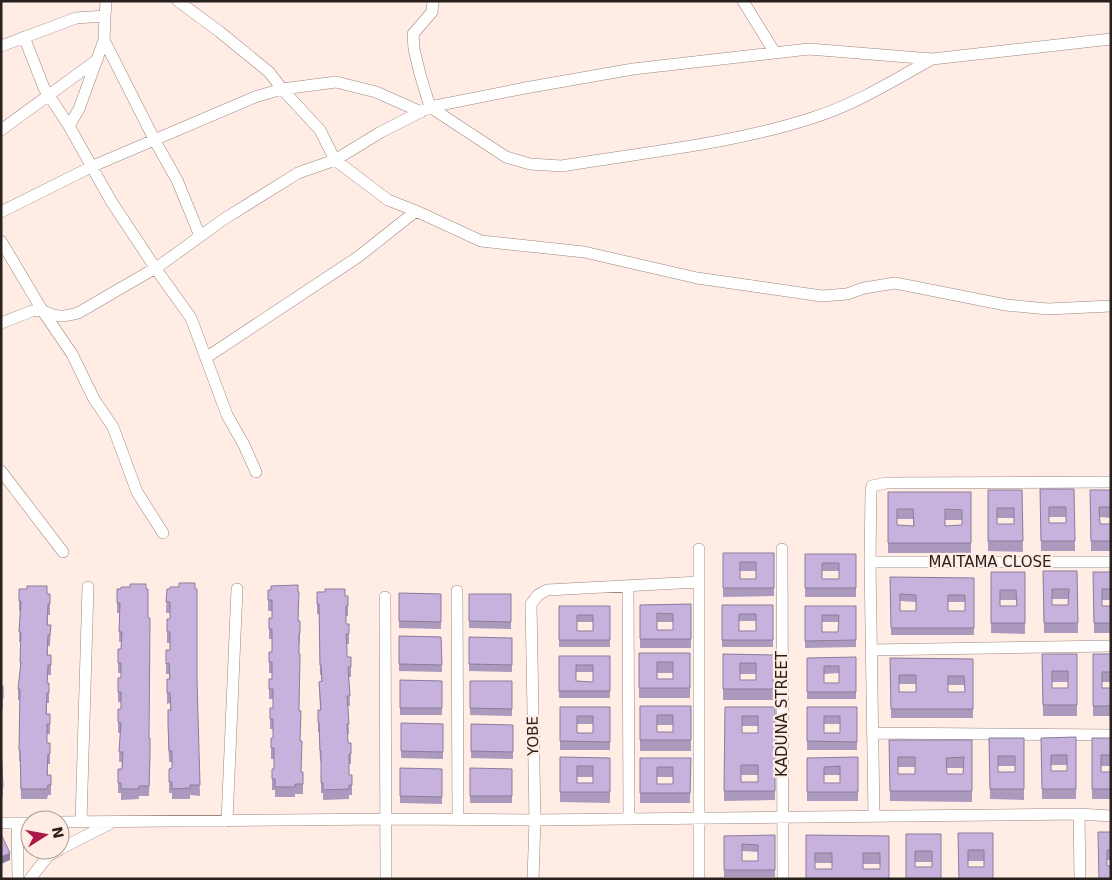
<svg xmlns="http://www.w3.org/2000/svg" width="1112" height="880" font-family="'DejaVu Sans',sans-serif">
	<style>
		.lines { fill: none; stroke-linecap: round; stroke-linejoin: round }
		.minor-casing { stroke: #9c877e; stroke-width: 12 }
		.minor { stroke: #fff; stroke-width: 11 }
		.wall { fill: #ab99be; fill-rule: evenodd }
		.shaded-wall { fill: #8b7d9b }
		.building { fill: #c7b2dd; stroke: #8b7d9b; fill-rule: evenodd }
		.labels { text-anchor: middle; stroke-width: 4.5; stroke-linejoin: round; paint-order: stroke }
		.street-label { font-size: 15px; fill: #29211d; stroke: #ffece4 }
	</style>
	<rect width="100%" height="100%" fill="#ffece4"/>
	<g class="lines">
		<defs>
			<path id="minor" d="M178 1 220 32 269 72 282 89 320 130 335 160 388 200 416 211 481 241 584 252 697 278 822 296 847 294 864 288 895 283 1006 305 1048 309 1111 306
				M433 1 432 12 413 34 414 49 420 74 430 107 506 157 530 164 562 166C646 152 732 144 812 118 854 105 893 81 932 59
				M743 1 775 53
				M24 37 44 88 69 126 111 201 156 269 191 318 227 415 244 445 256 472
				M104 40 155 141 177 180 200 236
				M1 46 76 18 105 16 106 1
				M69 126 79 109 104 40 105 16
				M1 130 97 60
				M1 212 93 166 255 97 282 89 336 82 376 92 421 112
				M1 241 42 310 72 354 94 399 113 427 137 492 163 533
				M1 323 32 311 42 310C56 318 62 317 78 313L159 266 224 219 298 173 335 160 381 132 430 107 525 88 633 69 809 49 932 59 1111 39
				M207 357 358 257 416 211
				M1 471 63 552
				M782 549 783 879
				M870 562H1111
				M628 586 629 818
				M457 591 458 820
				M385 597 386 879
				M871 650 1111 646
				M872 733 1111 735
				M1079 814 1080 879
				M874 816 870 562 871 490 872 486 886 483 1111 482
				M227 821 237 589
				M60 822 387 819 535 820 1079 814 1111 816
				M81 822 88 587
				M1 823H30
				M17 823 18 879
				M60 849 111 823
				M30 879 48 856 59 850
				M533 879 535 820 531 604 538 595 547 590 699 582
				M699 879V549"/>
		</defs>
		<use href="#minor" class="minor-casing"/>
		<use href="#minor" class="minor"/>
	</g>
	<path class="wall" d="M1040 489H1074L1075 551H1041ZM1049 517H1066V523H1049Z
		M988 490H1022L1023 552 988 551ZM997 518H1014V524H997Z
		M1090 490H1111V518L1100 517V524H1111V551H1091Z
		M888 492H971V553H888ZM897 519H913V526L897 525ZM945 520H962V525L945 526Z
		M723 553H774V596L723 597ZM740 571H756V579H740Z
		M805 554H856V597H805ZM822 571H839V579H822Z
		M1043 571H1077L1078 633H1044ZM1052 599H1068V605H1052Z
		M991 572H1025V634L991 633ZM1000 600H1016L1017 606H1000Z
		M1093 572H1111V600H1102V606H1111V633H1094Z
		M890 577 974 578V635H891ZM900 601 916 602V611H900ZM948 602H965V611H948Z
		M19 589 50 594V615H48V625H51L50 646H48V655H51V675H48L47 683H49V703H47V714H50V734H47V743H50V764H48V775H51V795H48L47 799H21L20 761H19L20 700H18V689L20 672V662L21 642H19L20 611H19Z
		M117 589 149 738 150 765 149 796H139V799L121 800V793H118V769H122V762H119L120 733H118V709H121V703L118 702V678H121V673H118V649H121L122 642H119L120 613H117Z
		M167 589 197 681 200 796 190 795V799H172V793H169V769L172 768V762H169L168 734V710H170V703L167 704V679H169V674H166V650H170V643H167V619H170V613H166Z
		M268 590 299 621H300V643H299V711L301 772H303V794H295V797H275V790H272V769H274V759H271V738H273V729H270V708H273V699H269V679H272V673H269V652H272V639H269V618H272V611H268Z
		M317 592 348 596V616H346V624H349V644H346L347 657H351V677H349L350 706H348L349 734H347L348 743H351V764H349V775H352V795H349V799L323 800V793H321V761H320L319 732H318V710H320L319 682 321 681V675H320L319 614H317Z
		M399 593 441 594V629L399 628Z
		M469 594H511V629L469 628Z
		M691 604V648H640V605ZM657 622H673V630H657Z
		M722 605H773V647H722ZM739 621H756V631H739Z
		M559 606H610V647H559ZM577 622H593V631H577Z
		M805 606H856V647L805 648ZM822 622H838V632H822Z
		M399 636 441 637 442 672 399 671Z
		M469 637 512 638V672L469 671Z
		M639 653H690V698H639ZM657 673H673V679H657Z
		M723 654 774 655 773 700H723ZM740 674H756V680H740Z
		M1042 654H1077V716H1043ZM1052 682H1068V688H1052Z
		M1093 654H1111V682H1102V688H1111V716H1093Z
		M559 656H610V698H559ZM576 672H593V682L576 681Z
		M856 657V699H807V658ZM839 673V683H824V674Z
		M890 658 973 659V718H891ZM899 684H916V692H899ZM948 685H964L965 692H948Z
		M400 680 442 681V715H400Z
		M470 681H512V716L470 715Z
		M1 686H3V709H1Z
		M640 706H691V751H640ZM657 725H673V732H657Z
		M560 707H610V750H560ZM577 724H593V733H577Z
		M725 707H775V800L724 801ZM742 726H758V733H742ZM741 775H758V782H741Z
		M807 707H857V750H807ZM824 724H840V733H824Z
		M401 723 443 724V759L401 758Z
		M471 724 513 725V759L471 758Z
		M1076 737V799H1042L1041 738ZM1051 765H1067V771H1051Z
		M989 738H1024V800L990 799ZM998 766H1015V772H998Z
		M1092 738H1111V766H1101V772H1111V799H1092Z
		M889 740H972V802L890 801ZM898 767H915V774H898ZM947 768H963V774H947Z
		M1 743 3 787V797H1Z
		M560 757 610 758V803L560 802ZM577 777H593V783H577Z
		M858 757V801H807V758ZM824 775H840V783H824Z
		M640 758H691L690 803H640ZM657 777H673V784H657Z
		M400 768 442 769V804L400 803Z
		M470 768 512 769V803H470Z
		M1111 832V860H1107L1099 879Z
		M958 833H993V879H959ZM968 861H984V867H968Z
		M906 834H941V879H906ZM915 862H932V867H915Z
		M775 835V877H724V836ZM742 851 758 852V861H742Z
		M806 835 889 836V879H806ZM815 863H832V869H815ZM863 864H880V869H863Z"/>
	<path class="shaded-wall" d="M10 853V860L1 864V857Z"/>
	<path class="building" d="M1040 489H1074L1075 541H1041ZM1049 507H1066V523H1049Z
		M988 490H1022L1023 541H988ZM997 508H1014V524H997Z
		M1090 490H1111V507H1099L1100 524H1111V541H1091Z
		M888 492H971V543H888ZM897 509H913L914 526 897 525ZM945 509 962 510V525L945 526Z
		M723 553H774V588H723ZM740 562H756V579H740Z
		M805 554H856V588H805ZM822 563H839V579H822Z
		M1043 571H1077L1078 623H1044ZM1052 589H1069L1068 605H1052Z
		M991 572H1025V623H991ZM1000 590H1016L1017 606H1000Z
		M1093 572H1111V589H1102V606H1111V623H1094Z
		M890 577 974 578V628H891ZM900 594 916 595V611H900ZM948 595H965V611H948Z
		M179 583H195V589H197V679L200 785H190V788L172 789V782H169V769L172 768V751H169L168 724V710H171L170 693H167V679H170L169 663 166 664V650H170V632H167V619H170V602H166L167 589H170V587H179Z
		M130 584H146V589H148V618H150L149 738H150V755L149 786H139V789H121V783H118V769H122V767L123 752H119L121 723 118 722V709H121V692H118V678H121V663H118V649H121L122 632H119L120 603H117V589H121V587H130Z
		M298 585V592H299L298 621H300V633H299V654H300L299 711H301L300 741H302L301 772H303V784H295V787H275V779H272V769H274V748H271V738H273V719H270V708H273V689H269V679H272V662H269V652H272V629H269V618H272V600H268V590H271V586Z
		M27 586H47V594H50V604H48L47 625H51L50 635H48L47 655H51V665H48L47 683H49V693H47L46 714H50V724H47V743H50V754H48L47 775H51V785H48L47 789H21L20 750H19L20 689H18L21 662H20L21 632H19L21 601H19V589H27Z
		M325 589H345V596H348V606H346V624H349V634H346L347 649V657H351V667H348L350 696H347L349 724H347L348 743H351V754H349V775H352V785H349V789L323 790V783H321V751H320L319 722H318V710H321L319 682 322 681 321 665H320L319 604H317V592H325Z
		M399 593 441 594V622L399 621Z
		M469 594H511V622L469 621Z
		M691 604V639H640V605ZM657 613 673 614V630H657Z
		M722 605H773V640H722ZM739 614H756V631H739Z
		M559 606H610V640H559ZM577 615H593V631H577Z
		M805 606H856V640L805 641ZM822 615H839L838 632H822Z
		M399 636 441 637 442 665 399 664Z
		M469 637 512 638V665L469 664Z
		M639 653H690V688H639ZM657 662H673V679H657Z
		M723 654 774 655 773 689H723ZM740 663H756V680H740Z
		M1042 654H1077V705H1043ZM1052 671H1068V688H1052Z
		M1093 654H1111V672H1102V688H1111V706H1093Z
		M559 656H610V691H559ZM576 665H593V682L576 681Z
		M856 657V692H807V658ZM824 666H839V683H824Z
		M890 658 973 659V709H891ZM899 675H916V692H899ZM948 676H964L965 692H948Z
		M400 680 442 681V708H400Z
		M470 681H512V709L470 708Z
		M1 686H3V698H1Z
		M640 706H691V740H640ZM657 715H673V732H657Z
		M560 707H610V742L560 741ZM577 716H593V733H577Z
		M725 707H775V791H724ZM742 716H758V733H742ZM741 765H758V782H741Z
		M807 707H857V742L807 741ZM824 716H840V733H824Z
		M401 723 443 724V752L401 751Z
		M471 724 513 725V752L471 751Z
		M1076 737V789H1042L1041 738ZM1051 755H1067V771H1051Z
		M989 738H1024V789H990ZM998 756H1015V772H998Z
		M1092 738H1111V755H1101V772H1111V789H1092Z
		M889 740H972V791H890ZM898 757H915V774H898ZM964 757 963 774H947L946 758Z
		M1 743 3 787H1Z
		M560 757 610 758V792H560ZM577 766H593V783H577Z
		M858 757V792H807V758ZM840 766V783H824V767Z
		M640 758H691L690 793H640ZM657 767H673V784H657Z
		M400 768 442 769V797L400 796Z
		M470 768 512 769V796H470Z
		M1098 832H1111V850H1107V866H1111V879H1099Z
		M958 833H993V879H959ZM968 850H984V867H968Z
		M906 834H941V879H906ZM915 851H932V867H915Z
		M775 835V870H724V836ZM742 844 758 845V861H742Z
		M806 835 889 836V879H806ZM815 853H832V869H815ZM863 853H880V869H863Z
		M2 836 10 853 1 857V837Z"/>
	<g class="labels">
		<g class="street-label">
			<text x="990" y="567">MAITAMA CLOSE</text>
			<text transform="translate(782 714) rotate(-90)" y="5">KADUNA STREET</text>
			<text transform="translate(533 736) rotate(-91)" y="5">YOBE</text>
		</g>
	</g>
	<rect width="1112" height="880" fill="none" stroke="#29211d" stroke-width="5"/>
	<g transform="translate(45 835) rotate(79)"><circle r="24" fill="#ffece4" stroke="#a99b94"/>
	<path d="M0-4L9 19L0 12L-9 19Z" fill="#ac1947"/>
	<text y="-8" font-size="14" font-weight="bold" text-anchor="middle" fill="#29211d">N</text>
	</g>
</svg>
